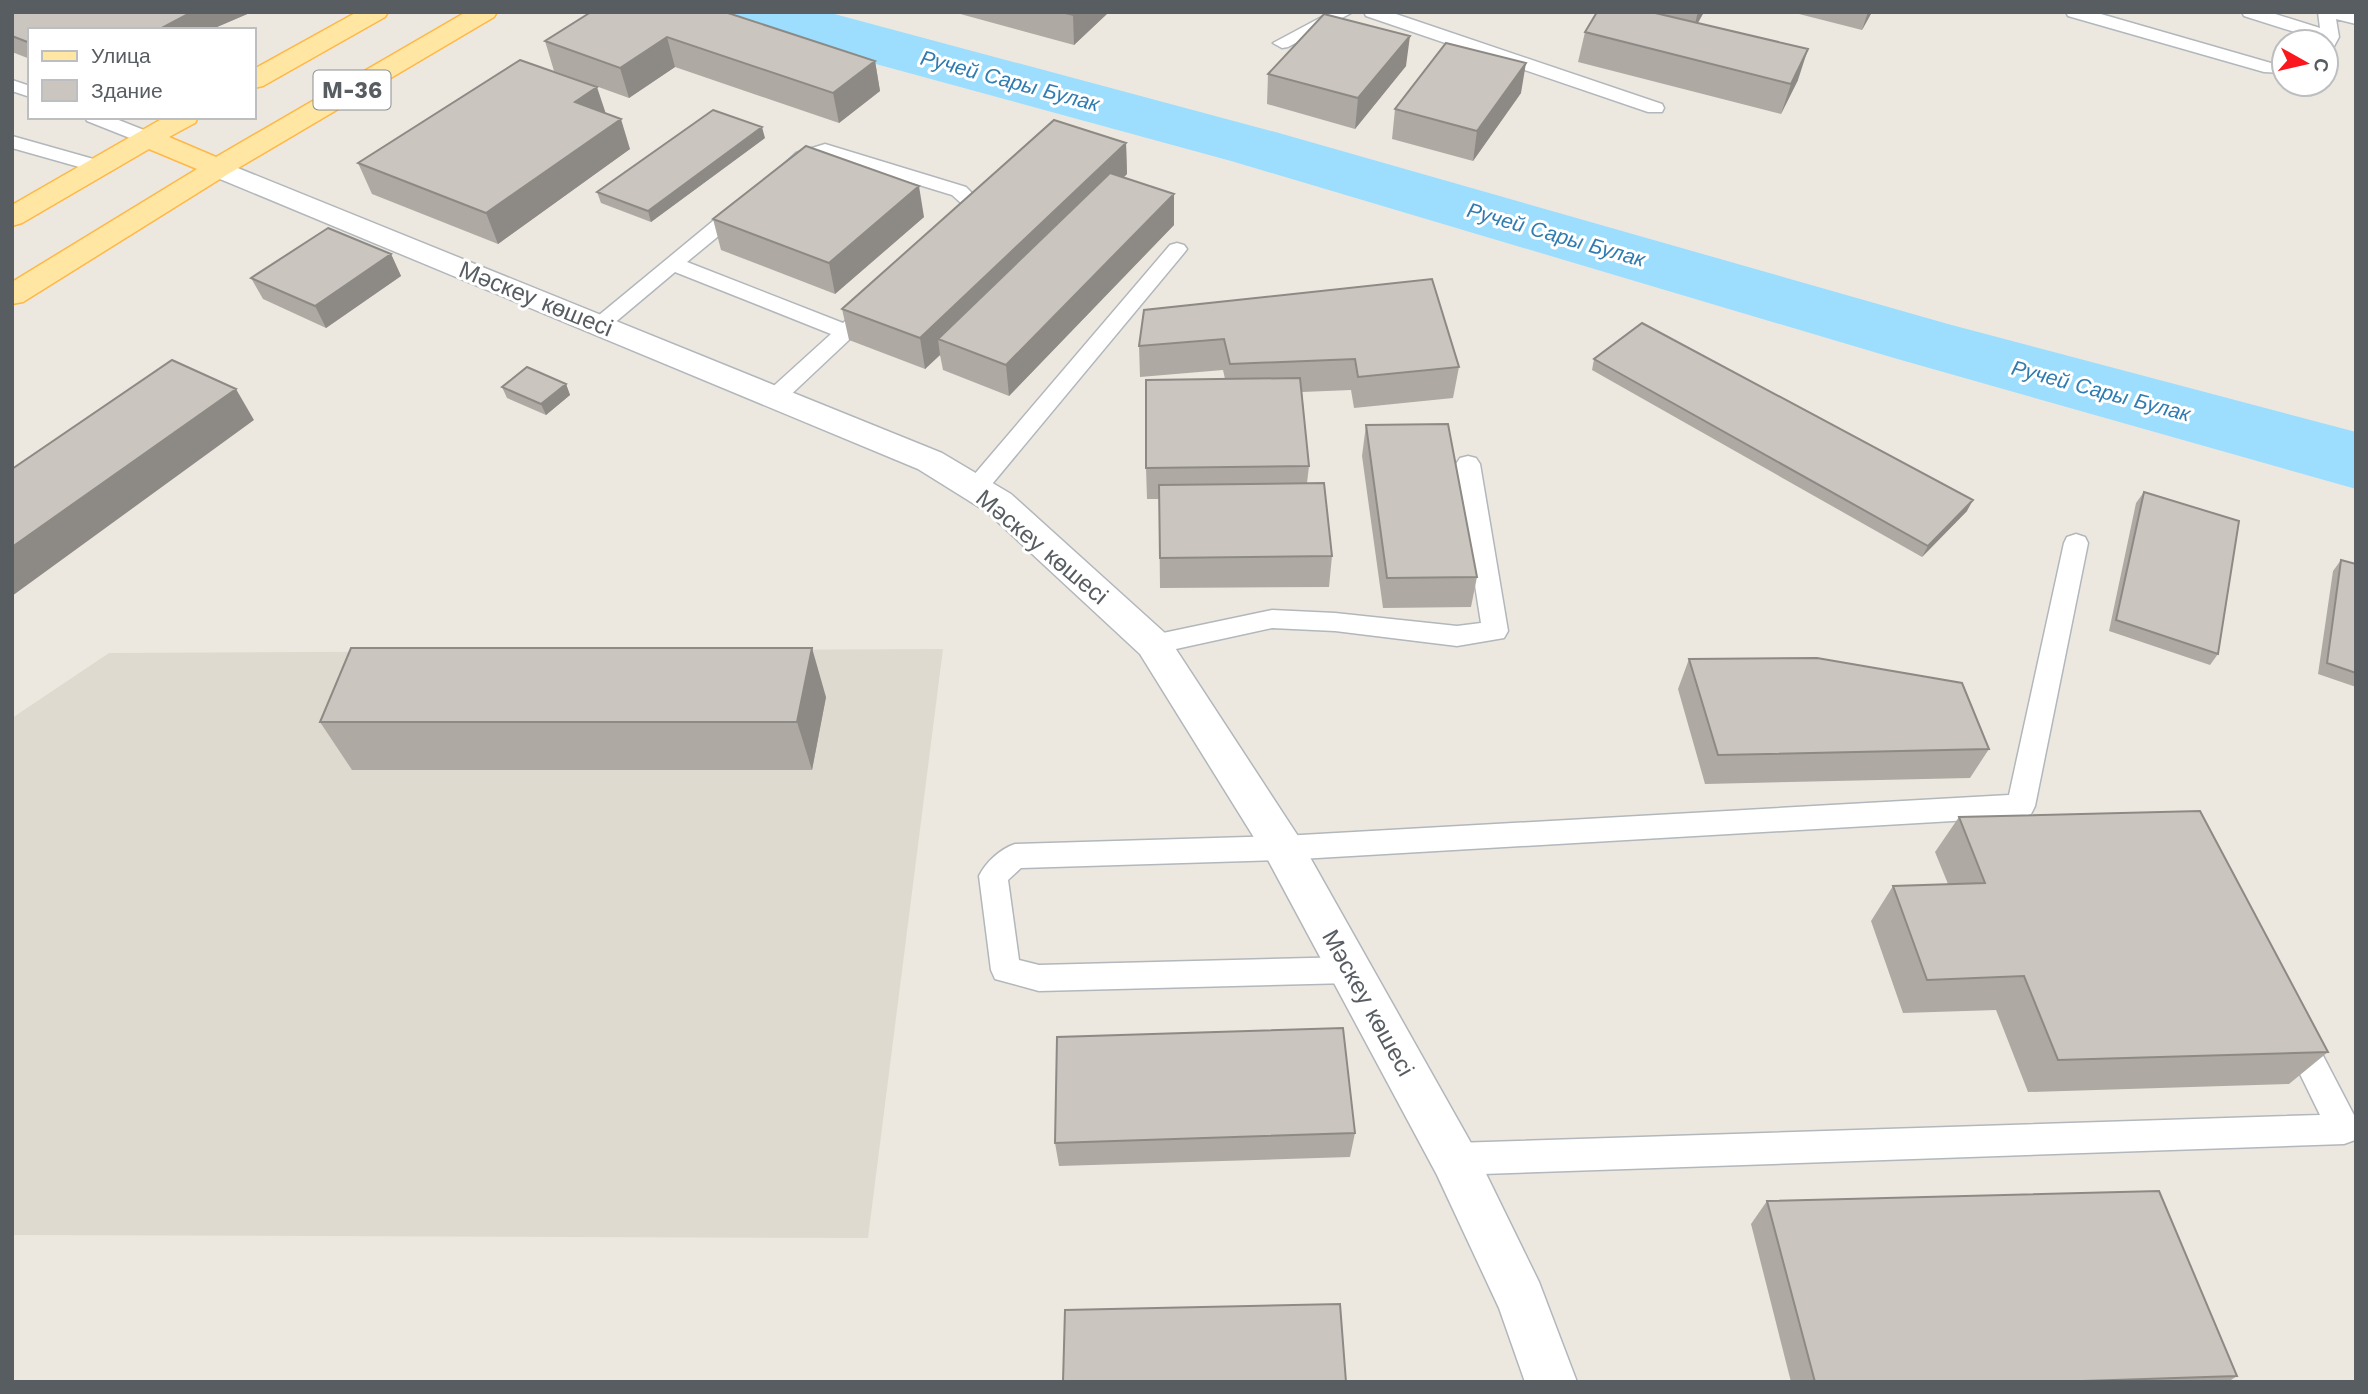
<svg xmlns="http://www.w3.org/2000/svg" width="2368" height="1394" font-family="'Work Sans',sans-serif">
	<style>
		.education { fill: #dfdacf }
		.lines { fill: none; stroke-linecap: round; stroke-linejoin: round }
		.river { fill: #9ddeff; fill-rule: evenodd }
		.service-casing { stroke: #b2b7bc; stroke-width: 3 }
		.tertiary-casing { stroke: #b2b7bc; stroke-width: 3 }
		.primary-casing { stroke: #ffb846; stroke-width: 3 }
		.service { fill: #fff; fill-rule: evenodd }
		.tertiary { fill: #fff; fill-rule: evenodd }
		.primary { fill: #ffe6a2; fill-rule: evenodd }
		.wall { fill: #aea9a3 }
		.shaded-wall { fill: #8d8a85 }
		.building { fill: #cac5be; stroke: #8d8a85; stroke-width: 2 }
		.labels { text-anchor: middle; stroke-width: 6; stroke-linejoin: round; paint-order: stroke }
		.far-water-label { font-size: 21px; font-style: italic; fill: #2f7cb2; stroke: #fff }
		.shield { fill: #fff; stroke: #8a8e91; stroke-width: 2 }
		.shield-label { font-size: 23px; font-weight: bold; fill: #585d62 }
		.street-label { font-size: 24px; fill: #585d62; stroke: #fff }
	</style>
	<rect width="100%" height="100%" fill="#ede8df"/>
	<path class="education" d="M943 649 868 1238 12 1235V718L109 653Z"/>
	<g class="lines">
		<path class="river" d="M724 12H827L1279 133 1948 324 2356 432V489L1894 358 1231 161 733 25Z"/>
		<defs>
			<path id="service" d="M1331 12H1353L1288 47 1282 48 1273 43Z
				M1364 12H1390L1662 104 1664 108 1662 112H1648L1366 16Z
				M2066 12H2094L2271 63H2284V73L2264 72 2068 16Z
				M2242 12H2269L2320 28 2318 12H2351L2356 14V24L2336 19 2339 37 2332 50 2326 51V42H2319L2320 40 2244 16Z
				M12 80 30 86V97L12 91Z
				M85 117H111L154 134 156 138 154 142H140L87 121Z
				M12 136 104 162 107 166 97 172 12 148Z
				M825 144 966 187 981 202 965 233H951L948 229 961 203 952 195 825 156 810 161 792 172 782 166 796 153Z
				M743 200 750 202 753 206 750 210 687 262 843 323 866 302H880L884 307 783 402 775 404 767 402 764 397 767 392 831 334 675 272 606 330H590L587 325 736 202Z
				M1177 243 1184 245 1187 249 1184 253 983 495 975 497 967 495 963 489 967 483 1170 245Z
				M1468 456 1476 458 1480 464 1508 631 1504 638 1457 646 1335 631 1272 628 1153 654 1144 651 1140 644 1144 637 1272 610 1335 613 1457 626 1481 623 1456 464 1460 458Z
				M2076 534 2085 537 2088 543 2035 806 2031 814 2021 817 1283 860 1021 868 1008 880 1019 960 1039 965 1350 957 1361 961 1365 970 1361 979 1350 983 1039 991 995 979 991 970 979 876C986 862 1000 849 1015 844L1283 836 2009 795 2064 543 2067 537Z
				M2295 1019 2306 1023 2356 1119 2355 1140 2344 1144 1454 1175 1443 1170 1438 1159 1443 1148 1454 1143 2320 1115 2280 1033 2284 1023Z"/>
			<path id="tertiary" d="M218 160 942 453 1011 494 1166 634 1298 836 1471 1143 1539 1282 1577 1382H1525L1499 1308 1437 1175 1268 860 1140 654 987 512 918 469 208 174 204 168 208 162Z"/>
			<path id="primary" d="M357 12H388L385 17 263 86 254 88V69Z
				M466 12H497L494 17 228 174 23 302 12 304V282L197 169 149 149 22 223 12 226V205L165 117H198L195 123 169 137 216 157Z"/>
		</defs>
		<use href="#service" class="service-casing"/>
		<use href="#tertiary" class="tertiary-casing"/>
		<use href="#primary" class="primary-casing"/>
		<use href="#service" class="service"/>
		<use href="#tertiary" class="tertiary"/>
		<use href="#primary" class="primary"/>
	</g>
	<path class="wall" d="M12 12H252L210 30H30V59L12 52Z
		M591 12 875 61 880 91 839 123 675 67 629 98 554 71 545 41Z
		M953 12H1109L1074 45Z
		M1597 12H1704L1698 23 1798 80 1781 114 1578 62 1585 32Z
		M1799 12H1872L1862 30 1799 14Z
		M1406 66 1355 129 1267 104 1268 74Z
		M1521 93 1473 161 1392 139 1395 109Z
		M605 113 630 149 498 244 372 194 358 163Z
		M765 138 651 222 601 203 597 192Z
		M1126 143 1127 174 1123 178 1174 194V225L1009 396 943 370 940 355 925 369 849 340 842 309Z
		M924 217 835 294 721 250 713 219Z
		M391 254 401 276 326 328 263 299 251 278Z
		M1144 310 1459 367 1453 398 1354 408 1351 390 1302 392 1309 466 1307 483 1332 556 1329 587 1160 588 1159 499H1147L1146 468 1225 379 1223 370 1140 377 1139 346Z
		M1594 359 1967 511 1922 557 1592 370Z
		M566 384 570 395 546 415 507 398 502 387Z
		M1366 425 1477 577 1471 607 1383 608 1362 456Z
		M2144 492 2218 654 2210 665 2109 631 2136 503Z
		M2341 560 2356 564V687L2318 674 2333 571Z
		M1689 659 1989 749 1970 778 1705 784 1678 689Z
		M826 697 812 770H352L320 722Z
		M1959 817 2328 1052 2289 1084 2028 1092 1996 1010 1903 1013 1871 921 1893 886 1948 884 1935 852Z
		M1355 1133 1350 1157 1059 1166 1055 1143Z
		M1767 1201 2237 1376 2228 1382H1791L1751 1224Z"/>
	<path class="shaded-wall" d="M192 12H252L210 30H158Z
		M1076 12H1109L1074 45 1073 15Z
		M1698 12H1704L1693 31Z
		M1868 12H1872L1862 30Z
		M1410 36 1406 66 1355 129 1358 98Z
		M667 37 675 67 629 98 620 68Z
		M1808 49 1798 80 1781 114 1791 84Z
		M875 61 880 91 839 123 833 93Z
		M1526 63 1521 93 1473 161 1477 131Z
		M597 87 607 117 575 102Z
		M621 119 630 149 498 244 486 213Z
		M762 127 765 138 651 222 648 211Z
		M1126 143 1127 174 952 344 938 339 940 355 925 369 920 338Z
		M919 186 924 217 835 294 829 263Z
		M1174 194V225L1009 396 1006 365Z
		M391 254 401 276 326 328 315 306Z
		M566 384 570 395 546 415 541 404Z
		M236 389 254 420 12 596V547Z
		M1973 500 1967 511 1922 557 1928 546Z
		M812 648 826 697 812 770 797 722Z"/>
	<path class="building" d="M12 12H192L158 30H30V43L12 36Z
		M591 12H725L875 61 833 93 667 37 620 68 545 41Z
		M1061 12H1076L1073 15Z
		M1597 12H1651L1808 49 1791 84 1585 32Z
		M1324 14 1410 36 1358 98 1268 74Z
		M1446 43 1526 63 1477 131 1395 109Z
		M520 60 597 87 575 102 621 119 486 213 358 163Z
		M713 110 762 127 648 211 597 192Z
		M1054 120 1126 143 920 338 842 309Z
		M806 146 919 186 829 263 713 219Z
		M1110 173 1174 194 1006 365 938 339Z
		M328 228 391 254 315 306 251 278Z
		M1432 279 1459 367 1358 377 1355 359 1230 364 1224 339 1139 346 1144 310Z
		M1642 323 1973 500 1928 546 1594 359Z
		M172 360 236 389 12 547V469Z
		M527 367 566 384 541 404 502 387Z
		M1300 378 1309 466 1146 468V380Z
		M1448 424 1477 577 1387 578 1366 425Z
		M1324 483 1332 556 1160 558 1159 485Z
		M2144 492 2239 521 2218 654 2116 620Z
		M2341 560 2356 564V673L2327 663Z
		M351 648H812L797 722H320Z
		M1817 658 1962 683 1989 749 1718 755 1689 659Z
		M2200 811 2328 1052 2058 1060 2024 976 1927 980 1893 886 1985 883 1959 817Z
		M1343 1028 1355 1133 1055 1143 1057 1037Z
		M2159 1191 2237 1376 2052 1382H1815L1767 1201Z
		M1340 1304 1346 1382H1063L1065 1310Z"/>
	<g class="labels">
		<g class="far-water-label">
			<text transform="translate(1010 81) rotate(15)" y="7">Ручей Сары Булак</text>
			<text transform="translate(1556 235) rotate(16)" y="7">Ручей Сары Булак</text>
			<text transform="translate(2101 391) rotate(15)" y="7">Ручей Сары Булак</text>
		</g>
		<rect class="shield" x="313.5" y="70.5" width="77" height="39" rx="5"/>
		<g class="shield-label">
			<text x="352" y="98">M-36</text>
		</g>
		<g class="street-label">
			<text transform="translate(536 299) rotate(22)" y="8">Мәскеу көшесі</text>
			<text transform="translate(1042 547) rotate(40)" y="8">Мәскеу көшесі</text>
			<text transform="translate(1368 1003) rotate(61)" y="8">Мәскеу көшесі</text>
		</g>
	</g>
	<rect width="2368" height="1394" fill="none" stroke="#585d62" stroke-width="28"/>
	<rect x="28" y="28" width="228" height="91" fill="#ffffff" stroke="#bcbec0" stroke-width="2"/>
	<rect x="42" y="51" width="35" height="10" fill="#ffe6a2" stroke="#bcbec0" stroke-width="2"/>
	<text x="91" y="63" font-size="21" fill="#585d62">Улица</text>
	<rect x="42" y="80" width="35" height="21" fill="#cac5be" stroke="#bcbec0" stroke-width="2"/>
	<text x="91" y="98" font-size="21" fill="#585d62">Здание</text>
	<g transform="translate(2305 63) rotate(98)"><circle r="33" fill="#ffffff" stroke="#bcbec0" stroke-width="2"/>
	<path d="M0-5L12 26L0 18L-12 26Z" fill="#fa171d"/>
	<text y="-10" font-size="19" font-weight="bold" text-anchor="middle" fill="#585d62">С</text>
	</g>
</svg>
